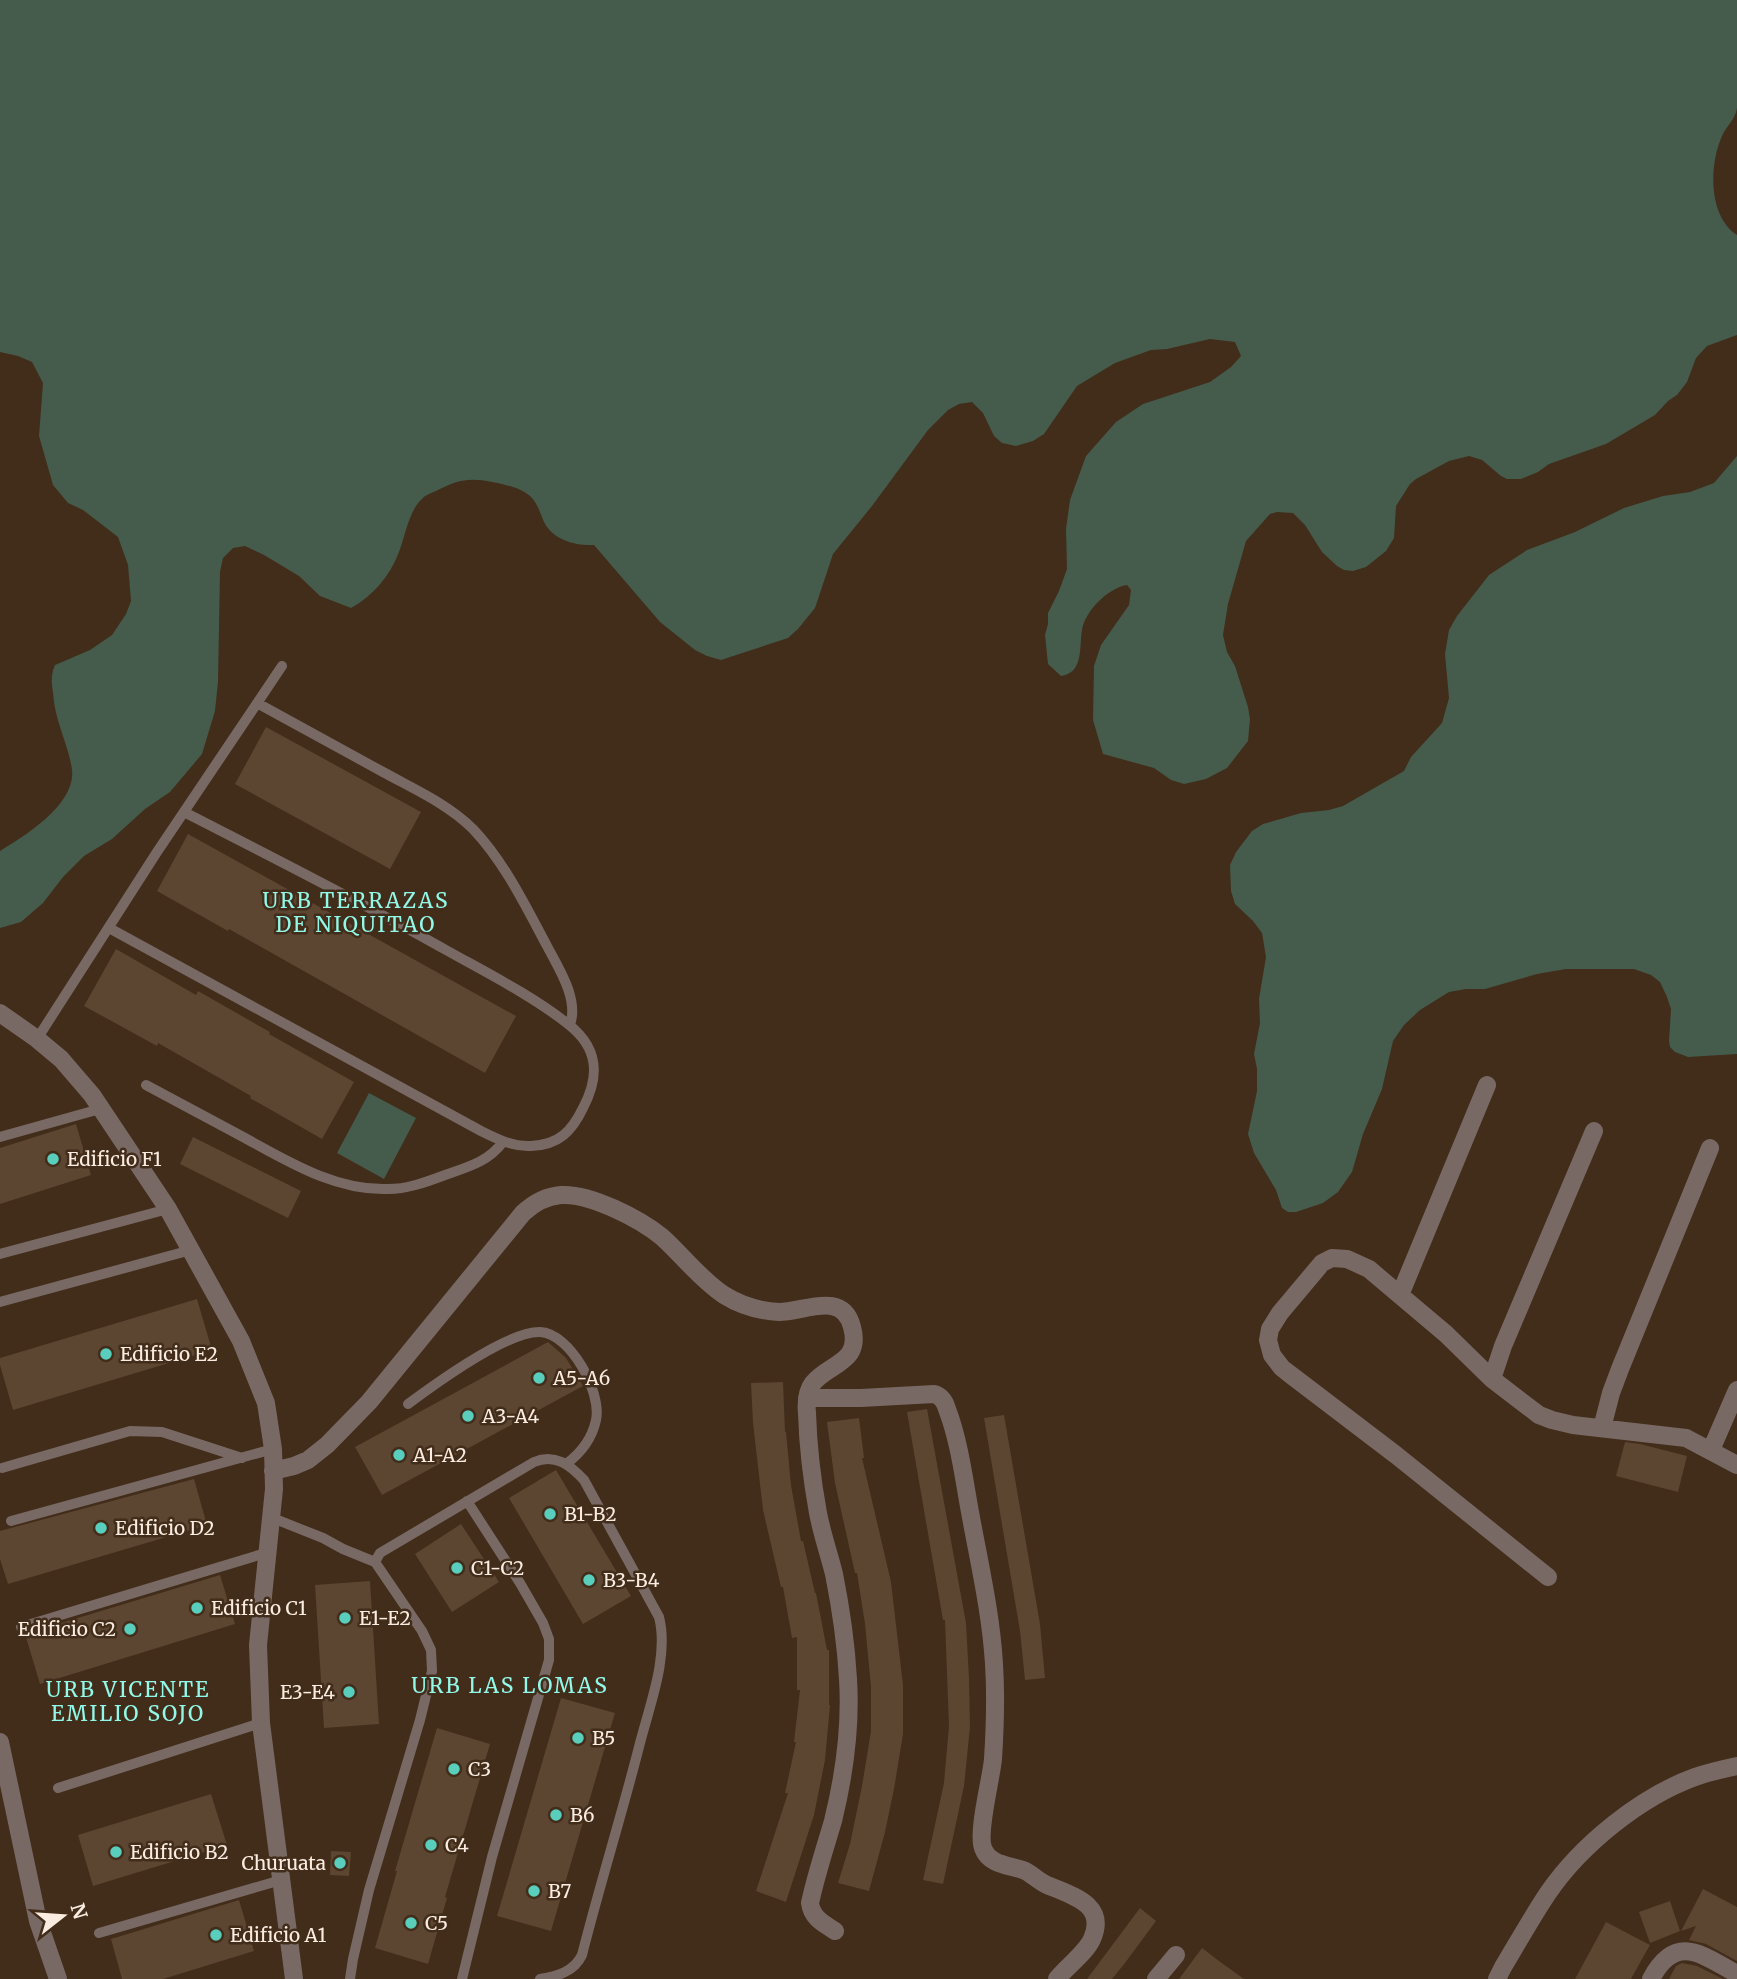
<svg xmlns="http://www.w3.org/2000/svg" width="1737" height="1979" font-family="Merriweather,serif">
	<style>
		.green { fill: #455b4b }
		.building { fill: #5c4632 }
		.lines { fill: none; stroke-linecap: round; stroke-linejoin: round }
		.lane { stroke: #796965; stroke-width: 10 }
		.street { stroke: #796965; stroke-width: 18 }
		.poi-dot { fill: #5acebd; stroke: #422c1a; stroke-width: 2.5 }
		.labels { text-anchor: middle; stroke-width: 5; stroke-linejoin: round; paint-order: stroke }
		.poi-label { font-size: 19px; fill: #faece0; stroke: #422c1a; text-anchor: start }
		.neighbourhood-label { font-size: 21px; letter-spacing: 2px; fill: #92f9e8; stroke: #422c1a }
	</style>
	<rect width="100%" height="100%" fill="#422c1a"/>
	<path class="green" d="M0 0H1737C1737 36 1737 73 1737 108 1736 118 1726 127 1722 136 1709 165 1708 216 1737 235V335L1707 346 1696 358 1687 382 1677 395 1668 401 1655 415 1606 444 1549 464 1538 472 1521 479H1507L1501 476 1482 460 1469 456 1449 461 1416 479 1410 484 1396 506 1394 538 1386 551 1366 567 1353 571 1344 570 1337 566 1322 552 1305 525 1293 513 1277 512 1270 514 1246 541 1228 604 1223 635 1227 652 1235 666 1248 707 1250 719 1248 741 1227 768 1206 779 1184 784 1171 780 1154 768 1103 754 1093 720 1094 666 1101 645 1129 605 1131 590 1127 585C1108 588 1085 611 1082 630 1079 647 1084 673 1061 676L1048 664 1045 635 1048 624V613L1059 591 1067 569 1066 529 1070 500 1086 456 1116 422 1143 404 1210 382 1231 367 1241 356 1235 342 1210 339 1167 349 1151 350 1115 363 1077 386 1044 434 1033 441 1016 446 1002 443 994 436 983 413 972 402 959 404 948 410 928 430 872 506 833 554 815 608 798 629 788 638 721 660 707 656 695 650 660 622 594 545C575 546 553 540 544 522 541 515 539 508 535 502 527 489 507 485 492 482 470 477 456 480 436 491 432 493 425 495 422 499 409 510 405 537 399 552 390 576 373 596 351 608L320 596 299 576 264 555 245 546 233 548 223 558 220 572 218 682 215 711 202 754 170 792 145 809 112 839 84 856 63 877 43 903 21 922 0 928V851C25 836 76 804 72 770 69 747 57 725 54 702 53 687 49 679 55 665L90 650 112 635 126 614 131 601 128 565 118 537 83 510 68 503 53 485 39 436 43 383 32 362 18 356 0 352Z
		M1737 456V1054L1688 1057 1675 1052 1670 1047 1669 1041 1671 1009 1667 997 1660 982 1651 975 1634 969H1566L1537 974 1485 989H1466L1449 992 1420 1010 1404 1025 1393 1041 1382 1089 1363 1134 1352 1172 1338 1192 1323 1203 1296 1212H1288L1282 1208 1276 1190 1254 1153 1248 1134 1257 1091V1069L1254 1054 1260 1023 1259 999 1266 957 1262 933 1253 921 1235 904 1231 891 1230 865 1236 852 1252 831 1263 824 1301 813 1329 810 1343 806 1404 771 1411 757 1442 723 1449 698 1445 654 1449 630 1457 616 1489 575 1527 550 1575 532 1624 508 1663 496 1690 492 1714 483Z
		M369 1093 416 1118 384 1179 337 1153Z"/>
	<path class="building" d="M266 727 421 812 390 869 235 784Z
		M188 834 516 1016 485 1073 229 929 228 931 157 891Z
		M116 949 196 995 198 991 270 1032 269 1034 354 1082 322 1139 250 1098 251 1096 158 1043 157 1046 84 1006Z
		M76 1124 91 1175 0 1204V1148Z
		M193 1137 301 1191 288 1218 180 1164Z
		M197 1299 212 1350 13 1410 0 1365V1358Z
		M548 1342 566 1358 583 1386 382 1495 355 1447Z
		M783 1382 785 1432H786L791 1485 801 1541H803L815 1593H816L827 1650H829V1705H830L825 1760 814 1815 786 1902 756 1891 788 1793H785L796 1742H794L800 1690H797V1637L792 1638 783 1587H781L763 1510 753 1423 751 1383Z
		M927 1409 966 1623 969 1678 970 1727 964 1786 943 1884 923 1880 944 1783 949 1726 945 1620H943L907 1412Z
		M1004 1415 1040 1624 1045 1678 1025 1680 1020 1631 984 1418Z
		M859 1418 864 1458H862L891 1582 903 1685V1734L894 1789 885 1832 869 1891 838 1883 850 1844 862 1786 871 1731V1687L865 1624 857 1573H855L835 1483 827 1422Z
		M1625 1442 1640 1444 1687 1456 1678 1492 1616 1476Z
		M556 1470 631 1596 583 1624 509 1498Z
		M194 1479 207 1525 8 1584 0 1559V1531Z
		M461 1524 499 1582 452 1612 415 1554Z
		M220 1575 235 1624 40 1684 25 1634Z
		M370 1581 379 1724 324 1728 315 1585Z
		M561 1698 615 1713 551 1931 497 1916Z
		M437 1728 490 1744 445 1897 447 1898 428 1964 375 1948 397 1871H395Z
		M211 1794 227 1845 93 1886 78 1835Z
		M331 1851 351 1852 349 1876 330 1875Z
		M1703 1889 1737 1907V1961L1706 1944 1689 1940 1696 1926 1681 1931Z
		M239 1900 254 1951 163 1979H122L111 1939Z
		M1670 1901 1680 1931 1650 1943 1639 1912Z
		M1140 1908 1156 1921 1125 1963 1112 1979H1087Z
		M1606 1922 1650 1945 1642 1959 1631 1979H1575Z
		M1202 1948 1219 1961 1244 1979H1179Z
		M1682 1963 1697 1966 1723 1979H1669L1676 1966Z"/>
	<g class="lines">
		<path class="lane" d="M257 703C299 726 341 749 383 772 414 789 448 804 473 829 505 863 525 905 547 946 559 969 579 999 570 1025
			M109 928 481 1131C497 1139 513 1147 531 1146 559 1145 572 1131 583 1108 600 1076 599 1048 568 1024 531 995 487 973 446 950 360 901 272 857 184 812
			M37 1039 157 852 282 666
			M146 1085C179 1103 212 1120 245 1138 289 1162 336 1191 388 1189 408 1189 426 1182 445 1175 468 1167 488 1162 503 1142
			M0 1137 100 1109
			M0 1254 168 1209
			M0 1302 191 1250
			M408 1404C435 1384 507 1331 540 1332 570 1333 602 1392 596 1420 592 1439 581 1453 566 1464
			M2 1468 130 1431 162 1432 242 1458
			M270 1517 323 1538 343 1549 375 1562 422 1631 431 1650 432 1671 420 1720 369 1890 353 1959 350 1979
			M11 1521 273 1449
			M375 1562 380 1553 534 1462C555 1453 570 1465 584 1480L659 1617C669 1656 650 1704 640 1743 622 1814 600 1884 582 1955 574 1972 557 1976 540 1979
			M21 1627 269 1552
			M58 1788 261 1723
			M99 1933 281 1880
			M462 1979 492 1857 549 1660V1639L543 1623 520 1583 467 1501"/>
		<path class="street" d="M0 1013 37 1039 61 1059 92 1095 168 1209 241 1341 266 1403 273 1449 274 1489 258 1645 261 1723 294 1979
			M1400 1295 1487 1085
			M1492 1379 1503 1346 1594 1131
			M807 1398H861L934 1394C942 1396 945 1402 947 1409 959 1440 964 1479 970 1512 979 1562 991 1613 994 1664 996 1695 995 1728 993 1759 991 1780 977 1832 983 1848 989 1865 1009 1865 1023 1870 1031 1873 1037 1880 1045 1884 1069 1895 1108 1903 1092 1939 1086 1953 1066 1967 1057 1979
			M1602 1428 1611 1393 1620 1369 1710 1148
			M1711 1450 1737 1390
			M273 1471 294 1466 308 1460 327 1445 369 1402 523 1213C534 1203 547 1196 561 1195 590 1193 640 1219 662 1237 683 1256 700 1279 724 1295 740 1305 760 1311 779 1312 804 1312 843 1290 852 1327 862 1363 829 1363 813 1383 807 1391 806 1403 807 1413 808 1446 812 1480 818 1513 822 1534 829 1554 834 1574 841 1609 846 1644 848 1679 851 1726 844 1776 833 1821 825 1848 816 1875 810 1903 812 1918 823 1923 835 1931
			M1548 1577 1396 1455 1291 1375 1282 1368 1272 1355 1268 1340 1270 1329 1280 1313 1322 1263 1332 1258 1347 1259 1369 1269 1446 1334 1492 1379 1539 1415 1552 1420 1573 1425 1686 1438 1737 1465
			M0 1742 38 1921 58 1979
			M1156 1979 1176 1955
			M1497 1979 1503 1967C1518 1942 1532 1917 1548 1893 1581 1845 1640 1797 1695 1777 1709 1772 1723 1769 1737 1766
			M1651 1979C1676 1932 1702 1955 1737 1974"/>
	</g>
	<g class="poi-dot">
		<circle cx="53" cy="1159" r="7"/>
		<circle cx="106" cy="1354" r="7"/>
		<circle cx="539" cy="1378" r="7"/>
		<circle cx="468" cy="1416" r="7"/>
		<circle cx="399" cy="1455" r="7"/>
		<circle cx="550" cy="1514" r="7"/>
		<circle cx="101" cy="1528" r="7"/>
		<circle cx="457" cy="1568" r="7"/>
		<circle cx="589" cy="1580" r="7"/>
		<circle cx="197" cy="1608" r="7"/>
		<circle cx="345" cy="1618" r="7"/>
		<circle cx="130" cy="1629" r="7"/>
		<circle cx="349" cy="1692" r="7"/>
		<circle cx="578" cy="1738" r="7"/>
		<circle cx="454" cy="1769" r="7"/>
		<circle cx="556" cy="1815" r="7"/>
		<circle cx="431" cy="1845" r="7"/>
		<circle cx="116" cy="1852" r="7"/>
		<circle cx="340" cy="1863" r="7"/>
		<circle cx="534" cy="1891" r="7"/>
		<circle cx="411" cy="1923" r="7"/>
		<circle cx="216" cy="1935" r="7"/>
	</g>
	<g class="labels">
		<g class="poi-label">
			<text x="67" y="1166">Edificio F1</text>
			<text x="120" y="1361">Edificio E2</text>
			<text x="553" y="1385">A5-A6</text>
			<text x="482" y="1423">A3-A4</text>
			<text x="413" y="1462">A1-A2</text>
			<text x="564" y="1521">B1-B2</text>
			<text x="115" y="1535">Edificio D2</text>
			<text x="471" y="1575">C1-C2</text>
			<text x="603" y="1587">B3-B4</text>
			<text x="211" y="1615">Edificio C1</text>
			<text x="359" y="1625">E1-E2</text>
			<text x="116" y="1636" text-anchor="end">Edificio C2</text>
			<text x="335" y="1699" text-anchor="end">E3-E4</text>
			<text x="592" y="1745">B5</text>
			<text x="468" y="1776">C3</text>
			<text x="570" y="1822">B6</text>
			<text x="445" y="1852">C4</text>
			<text x="130" y="1859">Edificio B2</text>
			<text x="326" y="1870" text-anchor="end">Churuata</text>
			<text x="548" y="1898">B7</text>
			<text x="425" y="1930">C5</text>
			<text x="230" y="1942">Edificio A1</text>
		</g>
		<g class="neighbourhood-label">
			<text x="356" y="908">URB TERRAZAS<tspan x="356" dy="24">DE NIQUITAO</tspan></text>
			<text x="510" y="1693">URB LAS LOMAS</text>
			<text x="128" y="1697">URB VICENTE<tspan x="128" dy="24">EMILIO SOJO</tspan></text>
		</g>
	</g>
	<g transform="translate(63 1916) rotate(73)" stroke="#422c1a" stroke-width="5" paint-order="stroke">
	<path d="M0-5L12 26L0 18L-12 26Z" fill="#faece0"/>
	<text y="-10" font-size="19" font-weight="bold" text-anchor="middle" fill="#faece0">N</text>
	</g>
</svg>
